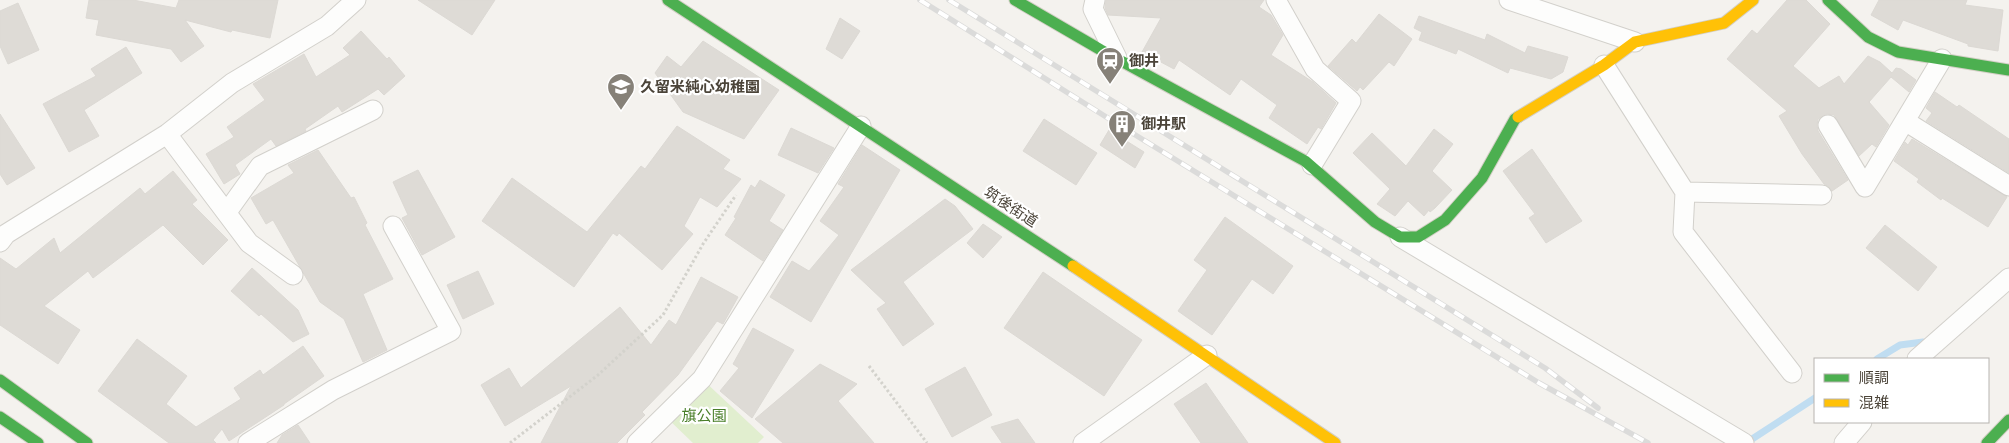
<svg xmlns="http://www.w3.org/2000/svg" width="2009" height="443" font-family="Mulish,'Noto Sans JP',sans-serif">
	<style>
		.green { fill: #e1eecf }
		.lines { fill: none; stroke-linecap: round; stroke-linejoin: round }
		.stream { stroke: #c0ddf1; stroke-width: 7 }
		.building { fill: #dedbd6; stroke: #dcd9d4 }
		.street-casing { stroke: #d2d0cb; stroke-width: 21 }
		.fast-casing { stroke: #d3cfc5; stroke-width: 13 }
		.slow-casing { stroke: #d3cfc5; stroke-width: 13 }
		.path { stroke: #d3d2cc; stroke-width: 3; stroke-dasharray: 2.5 2.5; stroke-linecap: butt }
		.street { stroke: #fdfdfc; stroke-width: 19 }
		.fast { stroke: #4caf50; stroke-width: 11 }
		.slow { stroke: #ffc107; stroke-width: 11 }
		.rail-casing { stroke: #dbdbda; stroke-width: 5.5 }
		.rail { stroke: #fff; stroke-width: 4; stroke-dasharray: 11; stroke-linecap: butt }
		.labels { text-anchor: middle; stroke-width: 4.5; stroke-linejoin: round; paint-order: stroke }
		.poi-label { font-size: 15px; font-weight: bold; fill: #4b4439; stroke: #fff; text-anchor: start }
		.street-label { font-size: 15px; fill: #4b4439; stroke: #fff }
		.park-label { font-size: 15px; fill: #4a7f2a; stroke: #fff }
	</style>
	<rect width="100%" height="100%" fill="#f4f2ee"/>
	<path class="green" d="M702 379 764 437 758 443H693L665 416Z"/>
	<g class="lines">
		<path class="stream" d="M1877 359 1900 345 1923 342
			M1746 443 1815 398"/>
	</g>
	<path class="building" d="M89 0H133L176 8 179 0H278L270 38 232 30 231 32 185 20 204 46 181 62 171 49 96 35 99 20 86 18Z
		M418 0H495L472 35Z
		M1106 0H1264L1259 7 1271 15 1283 35 1271 55 1313 82 1336 103 1321 129 1318 127 1307 144 1269 118 1277 105 1241 79 1230 95 1179 60 1174 69 1142 52 1161 18 1108 15 1105 8Z
		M1787 0H1806L1830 24 1793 66 1819 88 1839 76 1844 84 1868 56 1880 62 1892 73 1896 68 1901 69 1916 80 1909 92 1891 77 1869 102 1889 125 1876 147 1872 144 1859 156 1834 115 1827 114 1818 119 1817 125 1818 131 1848 180 1832 191 1828 186 1824 184 1802 154 1779 116 1787 111 1727 59 1752 30 1757 34Z
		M1879 0H1967L1965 5 2003 10 1998 51 1968 46V44L1903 20 1898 30 1871 15Z
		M18 3 39 50 8 64 0 46V11Z
		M1379 14 1412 39 1394 66 1389 62 1363 90 1360 87 1357 91 1328 66 1352 39 1356 43Z
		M1419 16 1485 40 1487 34 1525 53 1528 46 1568 57 1563 72 1551 79 1510 68 1508 73 1458 49 1456 54 1419 40 1422 32 1414 28Z
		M840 18 860 31 842 59 826 49Z
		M361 31 387 59 389 57 405 76 384 95 378 89 342 112 338 106 305 129 306 131 276 146 271 139 235 165 240 174 224 184 206 154 234 137 227 127 265 100 253 84 304 54 316 77 350 55 343 48Z
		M703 41 779 90 744 139 683 112 655 73 667 56 681 67Z
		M126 47 142 73 84 110 99 136 69 152 43 104 96 76 91 69Z
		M1935 92 1957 107 1959 105 2009 139V173L1926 121 1932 113 1926 108Z
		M0 114 35 168 7 185 0 174Z
		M1044 119 1097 153 1076 185 1023 151Z
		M677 126 730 160 723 169 741 179 717 207 700 197 684 226 693 234 662 270 619 233 617 236 613 233 574 287 482 221 512 178 587 232 641 166 645 169Z
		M791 128 834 148 818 173 778 155Z
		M1434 129 1453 144 1432 171 1452 190 1435 208 1430 212 1429 210 1424 216 1408 201 1395 216 1377 204 1390 189 1353 153 1372 133 1406 166Z
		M1109 130 1144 152 1135 168 1100 145Z
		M1912 139 2007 197 1988 227 1942 198 1941 200 1917 182 1919 179 1894 161 1905 142 1908 145Z
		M862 145 900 170 811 322 770 297 792 261 809 271 839 235 820 221 844 187 838 184Z
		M1532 149 1582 221 1546 243 1529 218 1535 214 1503 171Z
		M318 150 351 198 354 197 367 223 365 225 393 279 363 294 387 350 363 362 344 319 320 302 273 220 266 224 251 198 294 173 288 165Z
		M418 170 455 237 422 255 402 218 408 215 393 182Z
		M173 171 197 200 192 204 228 240 203 265 163 225 93 278 88 271 44 306 80 330 58 364 0 325V258L16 269 54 238 60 253 140 188 145 194Z
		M760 180 785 195 769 221 783 230 763 261 725 235 736 218 734 217 751 185 755 188Z
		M945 199 955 206 973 229 903 282 934 324 903 346 877 309 886 303 851 270Z
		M1225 217 1293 266 1273 294 1252 279 1212 335 1178 311 1207 270 1194 260Z
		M983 224 1002 237 983 258 967 243Z
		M1885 225 1937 267 1918 291 1866 248Z
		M252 268 298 310 309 334 293 342 261 314 259 316 231 291Z
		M478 271 494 304 463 319 447 285Z
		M1043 272 1142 340 1104 396 1004 328Z
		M701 277 738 297 723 324 717 321 678 375 642 412 645 415 617 443H541L571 386 505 426 481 385 509 368 521 388 620 307 651 345 669 320 676 325Z
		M753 328 794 350 752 418 720 391 739 368 733 364Z
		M137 339 187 376 166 404 196 427 241 399 234 388 260 370 263 375 303 346 324 376 284 404V405L229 441 222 429 213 440 216 443H169L98 391Z
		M820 364 857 384 838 401 874 443H783L755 419Z
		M965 367 992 415 952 437 925 389Z
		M1206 383 1248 443H1201L1174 404Z
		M1018 419 1035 443H1002L991 427Z
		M298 425 310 443H277L282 435Z"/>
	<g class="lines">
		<defs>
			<path id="street" d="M1095 0 1093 9 1117 58
				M1276 0 1315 69 1351 101 1312 165
				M1509 0 1635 42
				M1604 65 1685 192 1683 232 1792 373
				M1905 121 2009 186
				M1828 125 1865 187 1942 59
				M167 134 249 243 293 275
				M1685 192 1822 195
				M227 212 260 166 373 110
				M1400 237 1744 443
				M0 242 6 234 167 134 232 83 327 26 356 0
				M1917 359 2009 278
				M248 443 333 390 451 331 393 226
				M637 443 702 379 861 126
				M1083 443 1207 355
				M1844 443 1862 422"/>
			<path id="fast" d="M668 0 1073 266
				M1015 0 1101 50 1305 161 1375 222 1400 237H1418L1445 220 1482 178 1515 119 1518 117
				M1828 0 1868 37 1898 52 2009 70
				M0 380 87 443
				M0 417 38 443
				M1987 443 2009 420"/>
			<path id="slow" d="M1518 117 1604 65 1635 42 1724 23 1753 0
				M1073 266 1335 443"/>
		</defs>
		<use href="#street" class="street-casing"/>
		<use href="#fast" class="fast-casing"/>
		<use href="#slow" class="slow-casing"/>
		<path class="path" d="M869 366 927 443
			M510 443 598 375 663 315 703 244 736 195"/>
		<use href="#street" class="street"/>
		<use href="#fast" class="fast"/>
		<use href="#slow" class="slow"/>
		<defs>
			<path id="rail" d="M920 0 1111 120 1539 383 1648 443
				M949 0 1545 368 1598 408"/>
		</defs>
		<use href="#rail" class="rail-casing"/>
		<use href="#rail" class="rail"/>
	</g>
	<defs>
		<symbol id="station-pin" viewBox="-11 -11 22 30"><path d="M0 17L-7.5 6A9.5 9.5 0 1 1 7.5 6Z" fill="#868178" stroke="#fff"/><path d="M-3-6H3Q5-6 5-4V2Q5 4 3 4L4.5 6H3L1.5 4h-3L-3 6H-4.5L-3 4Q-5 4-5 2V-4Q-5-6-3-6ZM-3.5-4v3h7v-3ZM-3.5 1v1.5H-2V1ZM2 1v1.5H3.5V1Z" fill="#fff"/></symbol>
		<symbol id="school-pin" viewBox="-11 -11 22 30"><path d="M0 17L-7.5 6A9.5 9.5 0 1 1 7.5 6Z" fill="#868178" stroke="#fff"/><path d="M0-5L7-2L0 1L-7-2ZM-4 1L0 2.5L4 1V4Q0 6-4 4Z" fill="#fff"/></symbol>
		<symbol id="building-pin" viewBox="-11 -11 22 30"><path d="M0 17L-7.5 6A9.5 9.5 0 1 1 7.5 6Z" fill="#868178" stroke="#fff"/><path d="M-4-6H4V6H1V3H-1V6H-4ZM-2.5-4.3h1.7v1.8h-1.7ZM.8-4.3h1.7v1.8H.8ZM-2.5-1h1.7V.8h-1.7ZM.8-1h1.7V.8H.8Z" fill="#fff"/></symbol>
	</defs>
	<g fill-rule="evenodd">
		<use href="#station-pin" x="1094" y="45" width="32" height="43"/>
		<use href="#school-pin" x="605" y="71" width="32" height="43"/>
		<use href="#building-pin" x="1106" y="108" width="32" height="43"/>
	</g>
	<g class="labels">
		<g class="poi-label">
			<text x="1129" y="66">御井</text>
			<text x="640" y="92">久留米純心幼稚園</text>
			<text x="1141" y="129">御井駅</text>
		</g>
		<g class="street-label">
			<text transform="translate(1011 207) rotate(33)" y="5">筑後街道</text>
		</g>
		<g class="park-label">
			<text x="704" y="421">旗公園</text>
		</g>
	</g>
	<rect x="1814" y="358" width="175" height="65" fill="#ffffff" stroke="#b7b4b0"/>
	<rect x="1824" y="374" width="25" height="8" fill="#4caf50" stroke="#b7b4b0"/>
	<text x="1859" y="383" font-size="15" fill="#4b4439">順調</text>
	<rect x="1824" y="399" width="25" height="8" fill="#ffc107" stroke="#b7b4b0"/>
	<text x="1859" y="408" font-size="15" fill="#4b4439">混雑</text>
</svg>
